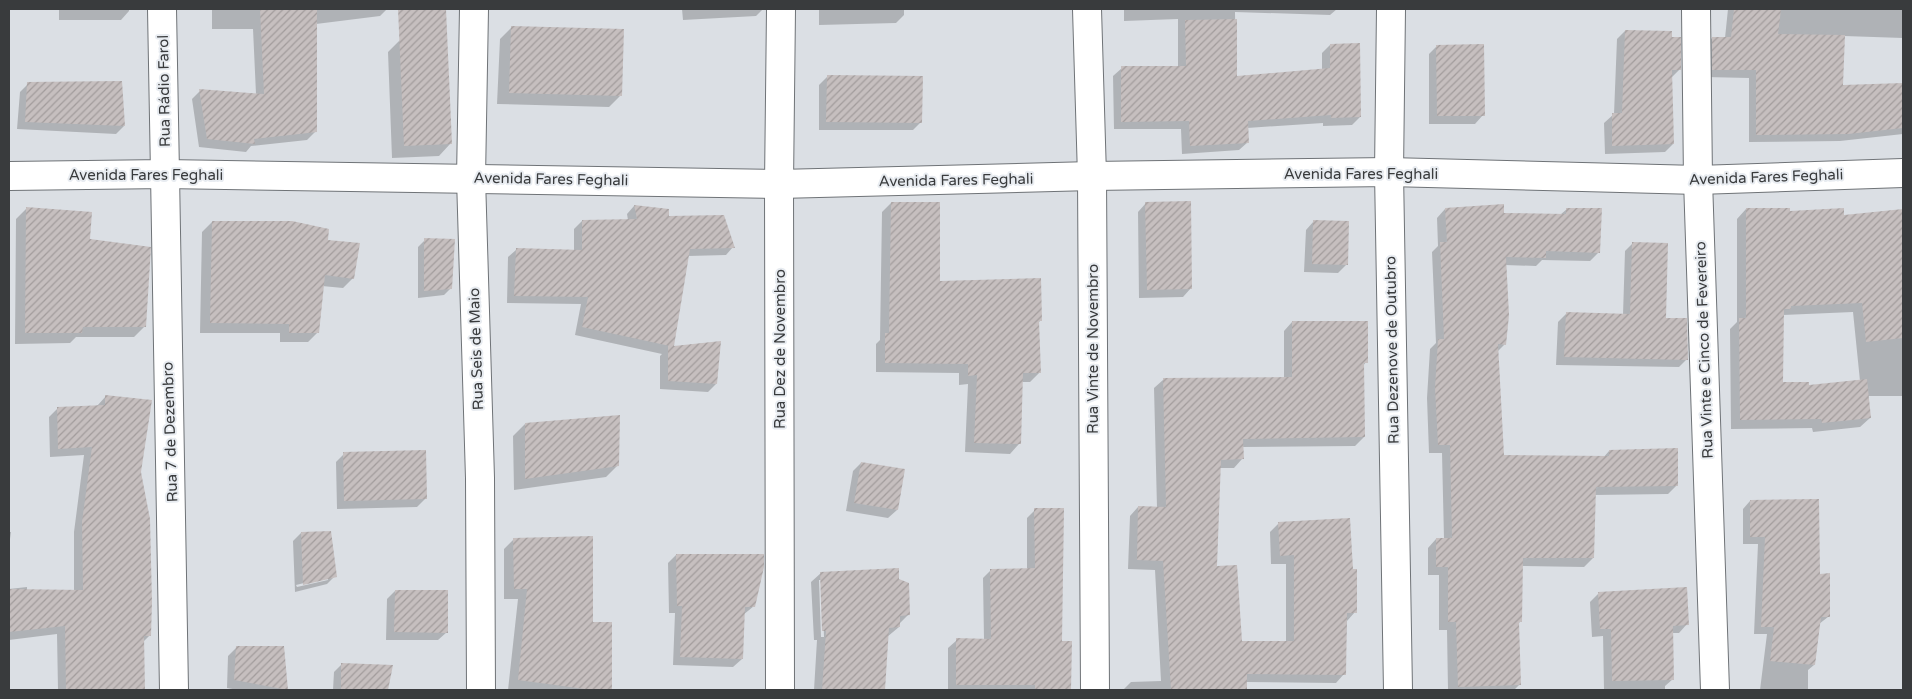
<svg xmlns="http://www.w3.org/2000/svg" width="1912" height="699" font-family="'Varela Round',sans-serif">
	<style>
		.shadow { fill: #0003; fill-rule: evenodd }
		.building { fill: url(#building-hatch) }
		.lines { fill: none; stroke-linecap: round; stroke-linejoin: round }
		.street-casing { stroke: #6f7377; stroke-width: 30 }
		.secondary-casing { stroke: #6f7377; stroke-width: 30 }
		.street { stroke: #fff; stroke-width: 28 }
		.secondary { stroke: #fff; stroke-width: 28 }
		.labels { text-anchor: middle; stroke-width: 4; stroke-linejoin: round; paint-order: stroke }
		.street-label { font-size: 15px; fill: #393b3d; stroke: #e8ecf1 }
	</style>
	<defs>
		<pattern id="building-hatch" width="6" height="6" patternUnits="userSpaceOnUse" patternTransform="scale(1.25)"><rect width="6" height="6" fill="#c6bfbf"/><path d="M-1 1l2-2M0 6l6-6M5 7l2-2" fill="none" stroke="#a29c9c"/></pattern>
	</defs>
	<rect width="100%" height="100%" fill="#dbdfe4"/>
	<path class="shadow" d="M59 9H129V11L121 20H59Z
		M212 9H387L380 16 316 24 315 132 307 140 251 146 246 152 199 147 192 99 200 91 256 94 253 29H212Z
		M682 9H763L756 16 683 20Z
		M819 9H904V15L896 23 819 25Z
		M1124 9H1337L1330 15 1235 12 1236 77 1322 70V53L1330 45 1360 117 1352 125 1323 126V123L1247 128 1248 142 1239 150 1182 154 1181 129H1114L1113 76 1122 68H1178V19L1124 21Z
		M1728 9H1903V38L1844 36 1842 87 1903 84V134L1840 141 1749 142V78L1705 77V46L1712 38H1725Z
		M512 27 620 96 609 107 497 104 500 39Z
		M1625 31 1671 38 1680 69 1671 78 1673 144 1665 152 1605 154 1604 123 1614 114 1617 39Z
		M400 40 450 144 439 156 392 158 388 52Z
		M1437 46 1483 115 1475 124H1429V54Z
		M827 77 921 122 913 130H819V85Z
		M28 84 124 126 116 134 17 129 20 92Z
		M891 203 938 282 1041 320 1038 323 1040 372 1030 382H1021L1019 444 1010 454 965 452 968 384 959 385V373L876 372V344L880 340 882 212Z
		M1146 203 1191 288 1183 297 1139 298 1138 212Z
		M634 206 668 217 733 247 726 255 688 256 672 347 716 384 708 392 660 389V356L662 354 575 335 581 304 507 303 508 257 516 250 574 251V229L582 221 628 220 627 214Z
		M26 209 88 240 145 326 134 337H76L70 343 15 344 16 219Z
		M1445 209 1503 214 1560 215 1567 209 1599 252 1590 261 1542 260 1536 266 1505 265V344L1497 352 1503 457 1603 458 1609 451 1677 485 1668 494 1594 495 1593 558 1584 567 1521 566V621L1518 624 1520 684 1514 690H1448L1447 630H1439V575H1428V548L1436 539H1444L1442 453H1429L1427 398 1430 349 1436 343 1432 252 1438 246 1437 218Z
		M1746 209 1843 216 1903 210V396H1868L1870 418 1860 427 1813 432 1812 428 1731 429 1730 329 1737 322V219ZM1853 312 1860 381 1808 386 1782 384 1783 315Z
		M1314 221 1346 265 1338 273 1304 272 1306 230Z
		M212 222 327 242 353 278 343 288 322 286 318 332 308 342H280V333H200L202 232Z
		M425 240 451 288 444 295 418 298V247Z
		M1633 243 1664 319 1687 359 1679 367 1556 365 1558 322 1566 314 1623 315 1625 251Z
		M1292 322 1366 362 1363 366 1364 437 1355 446 1242 447V459L1234 468H1219L1216 568 1240 642 1286 643V564H1271L1270 532 1279 523 1355 612 1347 621 1344 674 1336 683 1246 682V690H1123L1131 682 1161 681 1155 570 1128 569 1130 516 1138 507 1157 508 1154 388 1163 380 1284 378V331Z
		M106 396 140 472 150 635 143 642V690H58L57 634 9 640V589L27 587V590L74 591V532L84 455 50 457 49 417 58 408 97 406Z
		M525 424 618 465 606 477 514 490 513 436Z
		M344 454 425 499 417 507 337 509 336 462Z
		M861 463 903 470 897 510 888 518 846 511 853 471Z
		M1750 501 1818 575 1828 617 1819 624 1814 665 1808 670V690H1760L1767 634H1754L1758 544H1743V509Z
		M1063 509 1061 642H1070V690H948V648L957 640H984L983 578 991 570 1027 569V518L1035 510Z
		M9 532H11L9 546Z
		M301 533 335 576 327 584 295 592 293 541ZM328 577V580L297 587 296 585Z
		M514 539 592 623H610V690H508L518 599H504V549Z
		M676 555 754 606 743 615 742 659 733 667 673 665 675 613H669L668 563Z
		M821 573 897 580 909 614 899 624V627L887 637 884 690H814L817 640H814L811 582ZM819 580H822L824 637H821Z
		M395 591 447 632 438 640H386L387 599Z
		M1598 594 1687 624 1679 633H1672L1673 679 1665 686V690L1604 689 1603 636 1592 637 1590 602Z
		M237 647 286 689 238 690 227 688 228 656Z
		M342 664 392 666 387 690H333L334 672Z"/>
	<path class="building" d="M260 9H317V132L254 139 255 144 207 139 199 89 264 94Z
		M398 9H446L452 144 404 146Z
		M1734 9H1781L1778 34 1845 35 1843 85 1903 83V128L1848 134 1756 135V70H1712V37H1731Z
		M1237 19V76L1330 68V44L1360 43 1361 117 1331 118V115L1248 121 1249 143 1190 146 1189 121 1121 122V66H1186L1185 20Z
		M511 26 624 29 622 96 509 93Z
		M1625 30 1672 31V37H1681V70H1672L1674 144 1612 146V113H1622Z
		M1484 44 1485 116H1437L1436 45Z
		M827 75 923 76 922 123 826 122Z
		M122 81 125 126 25 122 27 82Z
		M1191 201 1192 289 1147 290 1145 202Z
		M891 202H940V281L1041 278 1042 321H1039L1041 373H1023L1021 444 974 443 977 375 968 376V364L885 363V333H889Z
		M1504 204V213L1566 214V208H1602L1600 253 1546 251V258L1506 257 1509 315 1506 345 1498 344 1504 455 1609 456V450L1678 448V486L1596 487 1594 558H1523L1522 622H1519L1521 685 1458 687 1456 622H1448V567H1436V538H1452L1450 445H1438L1435 388 1438 339H1444L1440 242H1447L1445 208Z
		M634 205 669 209V216L724 215 735 248 690 249 674 346 721 341 717 384 668 381V346H670L582 327 588 297 514 296 516 248 582 250V220L637 219Z
		M26 207 92 212 90 239 151 247 146 327H83L82 333H25Z
		M1746 208H1790V211L1844 208V215L1903 209V338L1866 342 1862 303 1791 306V309H1784L1783 382H1809V385L1867 379 1871 418 1822 423 1821 419 1740 420 1739 318H1746Z
		M1313 220 1349 221 1348 265 1312 264Z
		M212 221H292L329 229 328 240 360 243 354 279 325 275 319 333H289V324L210 323Z
		M424 238 455 239 452 289 424 291Z
		M1632 242 1668 243 1666 318H1687L1688 360 1564 357 1566 312 1630 314Z
		M1292 321H1368V363H1364L1365 437 1243 439 1244 459 1221 460 1217 566 1237 565 1242 641H1294V555L1280 556 1278 522 1350 518 1353 569H1357V613H1347L1346 675 1247 674V690H1171L1163 561 1137 560 1138 506 1166 507 1163 378 1292 377Z
		M105 395 152 400 141 472 150 519 152 602 151 636H144L145 690H66L65 626 9 632V589L83 590 82 522 92 447 58 449 57 407 105 405Z
		M620 415 619 466 525 479V423Z
		M426 450 427 499 344 501 343 452Z
		M861 462 905 469 898 510 854 503Z
		M1819 499 1820 574 1830 573V617H1821L1815 665 1770 661 1774 627H1761L1765 537H1750V500Z
		M1034 508H1064L1062 641H1072L1071 690H1035V685H956V638L991 639 990 569 1035 568Z
		M331 531 337 577 303 585 301 532Z
		M593 536V622H612V690H592L518 680 527 589H514L513 538Z
		M676 554H764V567L755 607H745L743 659 680 657 682 606H677Z
		M899 568V579L909 583 910 615 900 616V627L889 628 885 690H822L826 631H822L820 572Z
		M1687 587 1689 625 1673 626 1674 680 1612 681 1611 629H1600L1598 592Z
		M395 590H448V633L394 632Z
		M236 646H284L288 690 234 680Z
		M341 663 393 665 388 690H341Z"/>
	<g class="lines">
		<defs>
			<path id="street" d="M474 9 471 178 480 478 481 690
				M1087 9 1092 176 1095 690
				M1391 9 1389 172 1398 690
				M1696 9 1698 180 1715 690
				M165 174 174 690
				M780 690 779 184 781 9"/>
			<path id="secondary" d="M162 9 165 174
				M9 176 165 174 779 184 1092 176 1389 172 1698 180 1903 173"/>
		</defs>
		<use href="#street" class="street-casing"/>
		<use href="#secondary" class="secondary-casing"/>
		<use href="#street" class="street"/>
		<use href="#secondary" class="secondary"/>
	</g>
	<g class="labels">
		<g class="street-label">
			<text transform="translate(164 91) rotate(-91)" y="5">Rua Rádio Farol</text>
			<text x="1361" y="179">Avenida Fares Feghali</text>
			<text x="146" y="180">Avenida Fares Feghali</text>
			<text transform="translate(1766 177) rotate(-2)" y="5">Avenida Fares Feghali</text>
			<text transform="translate(551 179) rotate(1)" y="5">Avenida Fares Feghali</text>
			<text transform="translate(956 180) rotate(-1)" y="5">Avenida Fares Feghali</text>
			<text transform="translate(476 349) rotate(-92)" y="5">Rua Seis de Maio</text>
			<text transform="translate(780 349) rotate(-90)" y="5">Rua Dez de Novembro</text>
			<text transform="translate(1093 349) rotate(-90)" y="5">Rua Vinte de Novembro</text>
			<text transform="translate(1392 350) rotate(-91)" y="5">Rua Dezenove de Outubro</text>
			<text transform="translate(1704 350) rotate(-92)" y="5">Rua Vinte e Cinco de Fevereiro</text>
			<text transform="translate(170 432) rotate(-92)" y="5">Rua 7 de Dezembro</text>
		</g>
	</g>
	<rect width="1912" height="699" fill="none" stroke="#393b3d" stroke-width="20"/>
</svg>
